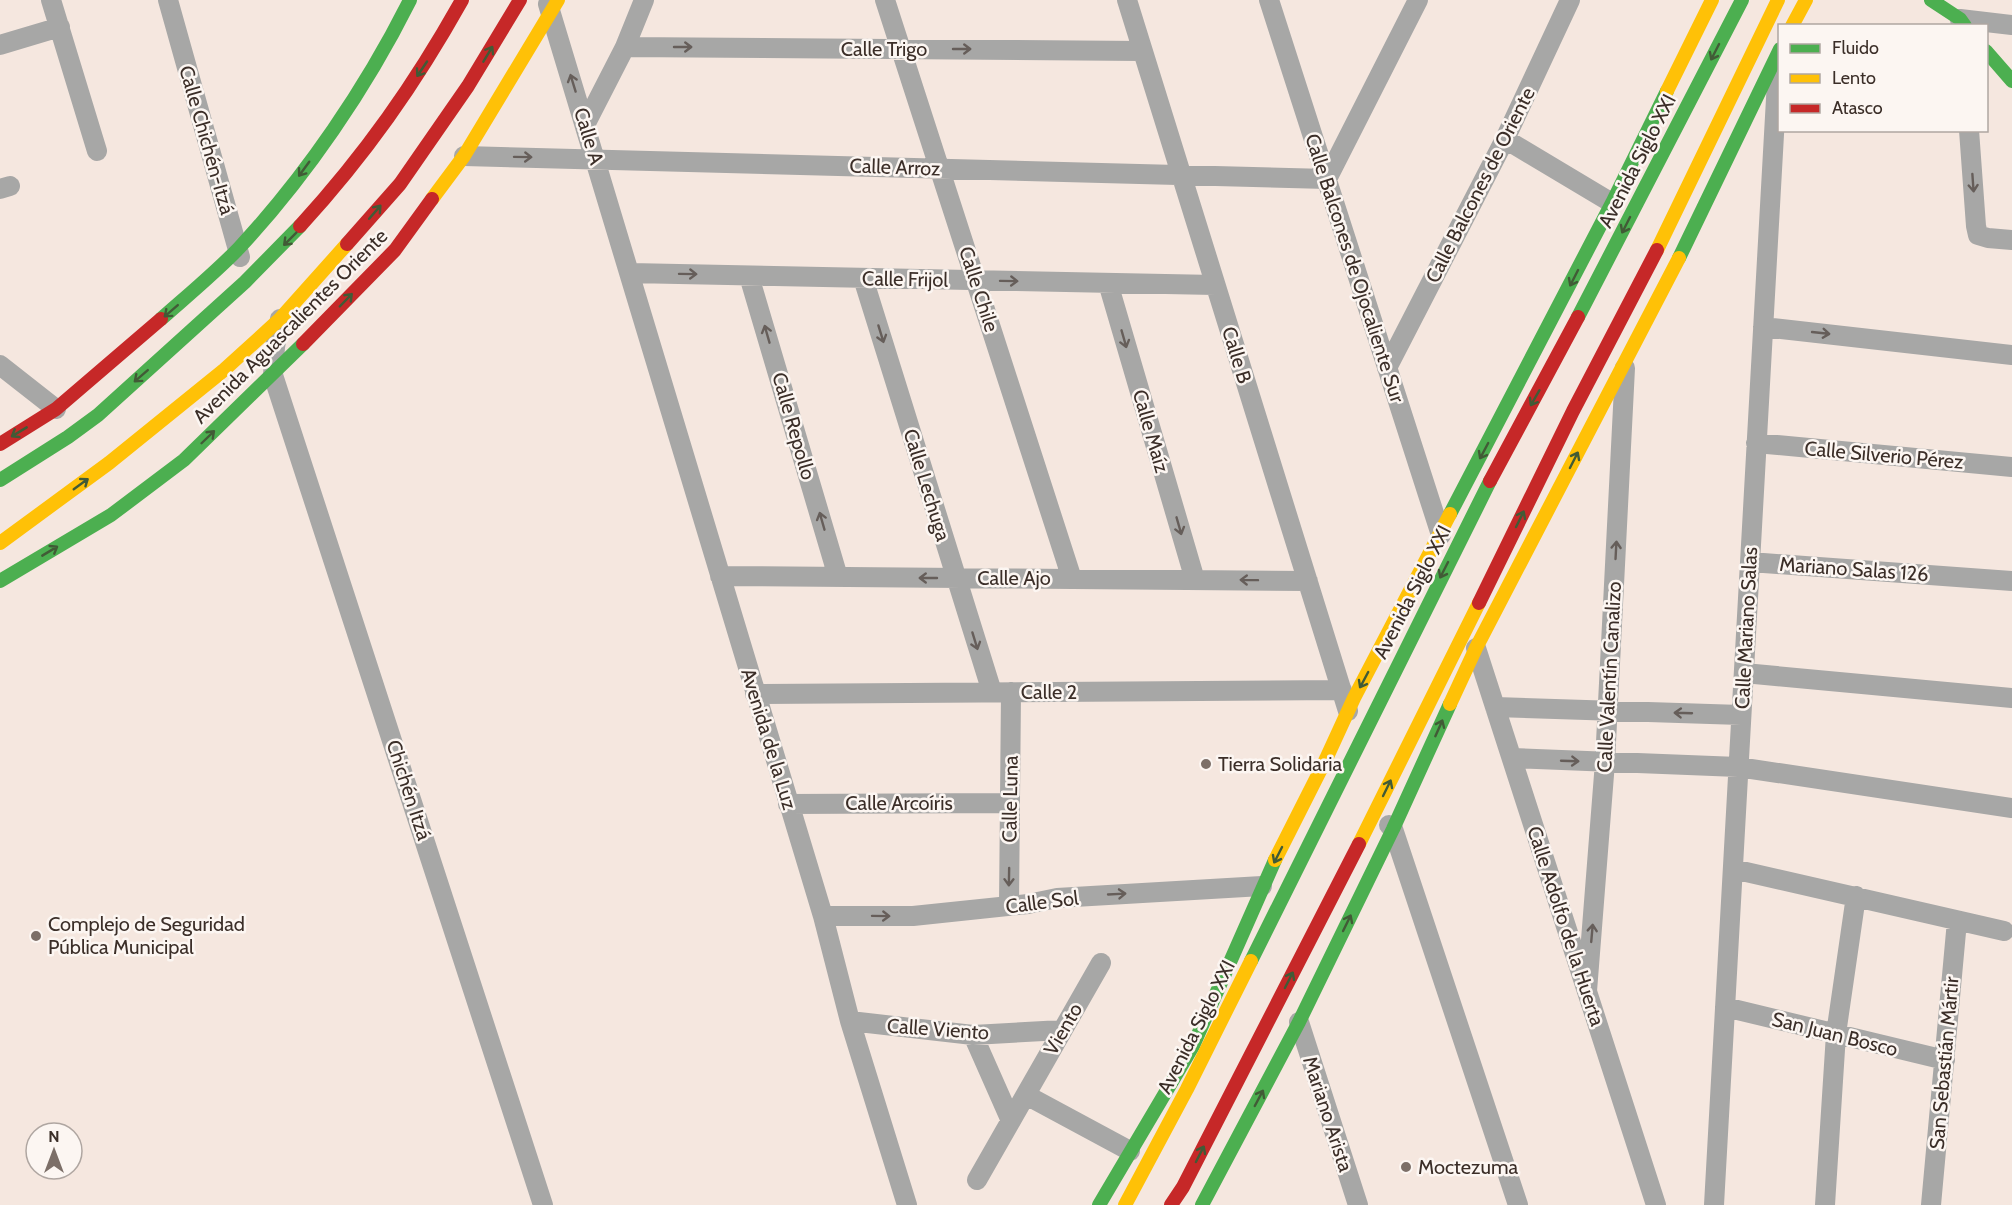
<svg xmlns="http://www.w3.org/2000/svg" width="2012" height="1205" font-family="Cabin,sans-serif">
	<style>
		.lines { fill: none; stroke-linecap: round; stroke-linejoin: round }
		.street { stroke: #a7a7a6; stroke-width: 20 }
		.fast { stroke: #4caf50; stroke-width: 14 }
		.slow { stroke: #ffc107; stroke-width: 14 }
		.jam { stroke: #c62828; stroke-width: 14 }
		.oneway { stroke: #665e5a }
		.oneway2 { stroke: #415b36 }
		.poi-dot { fill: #7c6f68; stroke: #fcf6f2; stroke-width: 2 }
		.labels { text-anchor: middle; stroke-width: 5; stroke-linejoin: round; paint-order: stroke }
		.street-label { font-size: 20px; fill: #3b2e28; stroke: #fcf6f2 }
		.poi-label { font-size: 20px; fill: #3b2e28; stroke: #fcf6f2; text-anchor: start }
	</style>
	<rect width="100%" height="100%" fill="#f5e7df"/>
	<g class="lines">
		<path class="street" d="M51 0 97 151
			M168 0 240 257
			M885 0 1072 579
			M1127 0 1348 711
			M1269 0 1441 535
			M548 4 823 916 850 1021 907 1205
			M1961 26 1960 19 2012 25
			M0 45 60 27
			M625 47 1142 51
			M585 125 625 47 644 0
			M1969 130 1976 226 1978 235 1988 238 2012 240
			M1505 139 1612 203
			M464 156 1327 179 1418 0
			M0 189 10 186
			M630 273 1215 285
			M749 276 838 577
			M863 278 992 692
			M1108 283 1195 580
			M280 319 275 347 273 375 543 1205
			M1763 327 2012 355
			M0 365 56 409
			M1387 368 1505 139 1570 0
			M1756 443 2012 467
			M1750 562 2012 581
			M720 576 1308 581
			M1476 648 1656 1205
			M1744 673 2012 698
			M755 694 1342 690
			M1495 707 1741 715
			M1512 758 1738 767 2012 808
			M788 804 1010 803
			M1389 825 1393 829 1518 1205
			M1733 869 2004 931
			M1009 906 1011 692
			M823 916H913L1028 904 1057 898 1262 886
			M1587 991 1605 762 1625 368
			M1725 1007 1945 1060
			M850 1021 973 1035 1062 1030
			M1299 1022 1358 1205
			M973 1035 1011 1121
			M1026 1095 1130 1151
			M977 1180 1101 963
			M1714 1205 1778 63
			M1825 1205 1836 1034 1856 896
			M1931 1205 1957 921"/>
		<path class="fast" d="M1931 0 1960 19 1965 26
			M1986 51 2012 81
			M1679 258 1780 49
			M1578 317 1742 0
			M161 319C187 296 215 273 239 248 306 176 366 88 410 0
			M0 480 68 437 98 415 245 282 300 226
			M1450 514 1612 203 1667 91
			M0 581 111 515 184 460 303 344
			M1251 961 1490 481
			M1099 1205 1193 1046 1275 860
			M1202 1205 1299 1022 1393 829 1450 704"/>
		<path class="slow" d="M1792 26 1806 0
			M1667 91 1712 0
			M432 199 464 156 558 0
			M1657 250 1778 0
			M0 543 109 463 224 370 280 319 347 244
			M1450 704 1476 648 1679 258
			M1359 844 1479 603
			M1275 860 1326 759 1354 698 1450 514
			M1125 1205 1187 1089 1251 961"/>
		<path class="jam" d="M300 226C365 155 415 84 462 0
			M347 244 400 184 468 86 520 0
			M303 344 395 250 432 199
			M0 444 56 409 161 319
			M1490 481 1578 317
			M1479 603 1573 411 1657 250
			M1171 1205 1183 1187 1359 844"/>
	</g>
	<defs><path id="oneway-shaft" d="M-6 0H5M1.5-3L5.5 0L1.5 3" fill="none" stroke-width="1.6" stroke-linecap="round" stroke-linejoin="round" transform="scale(1.5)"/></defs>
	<g class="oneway">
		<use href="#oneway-shaft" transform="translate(683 47)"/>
		<use href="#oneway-shaft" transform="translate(962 49)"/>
		<use href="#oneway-shaft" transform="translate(573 83) rotate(-107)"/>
		<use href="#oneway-shaft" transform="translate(523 157) rotate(1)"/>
		<use href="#oneway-shaft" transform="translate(1973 183) rotate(86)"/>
		<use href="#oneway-shaft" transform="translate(688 274) rotate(1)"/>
		<use href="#oneway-shaft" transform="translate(1009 281) rotate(1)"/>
		<use href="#oneway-shaft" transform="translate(1821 333) rotate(6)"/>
		<use href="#oneway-shaft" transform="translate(767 334) rotate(-106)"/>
		<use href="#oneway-shaft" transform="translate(881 334) rotate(73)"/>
		<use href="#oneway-shaft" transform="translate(1124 339) rotate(74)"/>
		<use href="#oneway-shaft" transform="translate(822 521) rotate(-106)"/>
		<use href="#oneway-shaft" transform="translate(1179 526) rotate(74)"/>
		<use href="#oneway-shaft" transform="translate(1616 550) rotate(-87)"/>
		<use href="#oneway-shaft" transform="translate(928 578) rotate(-180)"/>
		<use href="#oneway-shaft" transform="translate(1249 580) rotate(-179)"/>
		<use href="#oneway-shaft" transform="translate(975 641) rotate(73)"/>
		<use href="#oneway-shaft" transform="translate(1683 713) rotate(-178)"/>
		<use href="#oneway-shaft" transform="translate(1570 761) rotate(2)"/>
		<use href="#oneway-shaft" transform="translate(1009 877) rotate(91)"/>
		<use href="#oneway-shaft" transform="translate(1117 894) rotate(-3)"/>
		<use href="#oneway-shaft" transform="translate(881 916) rotate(1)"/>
		<use href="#oneway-shaft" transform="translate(1592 933) rotate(-85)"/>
	</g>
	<g class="oneway2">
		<use href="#oneway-shaft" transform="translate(1715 52) rotate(117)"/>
		<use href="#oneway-shaft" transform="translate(488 54) rotate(-59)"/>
		<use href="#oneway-shaft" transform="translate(422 69) rotate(124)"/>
		<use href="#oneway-shaft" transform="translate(304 169) rotate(126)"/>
		<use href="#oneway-shaft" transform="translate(375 212) rotate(-49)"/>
		<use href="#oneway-shaft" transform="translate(1626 225) rotate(117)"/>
		<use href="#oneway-shaft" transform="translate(290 239) rotate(135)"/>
		<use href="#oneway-shaft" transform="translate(1574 278) rotate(117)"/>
		<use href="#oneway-shaft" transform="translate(346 300) rotate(-46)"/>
		<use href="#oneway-shaft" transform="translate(171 311) rotate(139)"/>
		<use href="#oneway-shaft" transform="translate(141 376) rotate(139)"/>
		<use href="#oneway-shaft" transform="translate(1535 398) rotate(120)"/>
		<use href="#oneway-shaft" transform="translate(19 432) rotate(149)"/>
		<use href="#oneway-shaft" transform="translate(208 437) rotate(-44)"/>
		<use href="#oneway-shaft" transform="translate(1484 451) rotate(118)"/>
		<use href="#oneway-shaft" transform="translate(1574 460) rotate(-63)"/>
		<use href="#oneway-shaft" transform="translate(81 484) rotate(-36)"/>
		<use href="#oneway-shaft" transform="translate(1520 519) rotate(-64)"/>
		<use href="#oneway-shaft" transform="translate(50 551) rotate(-31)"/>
		<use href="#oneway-shaft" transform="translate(1444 570) rotate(117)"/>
		<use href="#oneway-shaft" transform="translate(1364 680) rotate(118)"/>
		<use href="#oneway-shaft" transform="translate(1439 728) rotate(-66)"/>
		<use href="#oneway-shaft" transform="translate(1387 788) rotate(-64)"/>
		<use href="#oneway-shaft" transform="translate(1278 855) rotate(117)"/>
		<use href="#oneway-shaft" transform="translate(1347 923) rotate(-64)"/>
		<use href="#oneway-shaft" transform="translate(1289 980) rotate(-63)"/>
		<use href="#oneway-shaft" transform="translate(1259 1098) rotate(-62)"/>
		<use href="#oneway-shaft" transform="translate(1200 1154) rotate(-63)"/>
	</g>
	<g class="poi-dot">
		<circle cx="1206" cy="764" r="6"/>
		<circle cx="36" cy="936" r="6"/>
		<circle cx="1406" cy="1167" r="6"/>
	</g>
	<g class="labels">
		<g class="street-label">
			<text x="884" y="56">Calle Trigo</text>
			<text transform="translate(589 136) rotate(73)" y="7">Calle A</text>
			<text transform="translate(207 140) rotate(74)" y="7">Calle Chichén-Itzá</text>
			<text transform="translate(1637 161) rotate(-63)" y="7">Avenida Siglo XXI</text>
			<text transform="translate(895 167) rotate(2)" y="7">Calle Arroz</text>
			<text transform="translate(1480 185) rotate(-63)" y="7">Calle Balcones de Oriente</text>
			<text transform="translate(1355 268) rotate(72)" y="7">Calle Balcones de Ojocaliente Sur</text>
			<text transform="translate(905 279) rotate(1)" y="7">Calle Frijol</text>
			<text transform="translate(979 289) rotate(72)" y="7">Calle Chile</text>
			<text transform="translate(290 326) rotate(-45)" y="7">Avenida Aguascalientes Oriente</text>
			<text transform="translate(1237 355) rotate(73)" y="7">Calle B</text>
			<text transform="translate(794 426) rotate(74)" y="7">Calle Repollo</text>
			<text transform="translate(1151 431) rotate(74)" y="7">Calle Maíz</text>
			<text transform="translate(1884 455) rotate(5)" y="7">Calle Silverio Pérez</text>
			<text transform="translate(927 485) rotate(73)" y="7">Calle Lechuga</text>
			<text transform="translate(1854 569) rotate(4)" y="7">Mariano Salas 126</text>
			<text x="1014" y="585">Calle Ajo</text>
			<text transform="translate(1412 592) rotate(-63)" y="7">Avenida Siglo XXI</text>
			<text transform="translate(1746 628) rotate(-87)" y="7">Calle Mariano Salas</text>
			<text transform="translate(1609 677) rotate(-87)" y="7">Calle Valentín Canalizo</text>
			<text x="1049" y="699">Calle 2</text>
			<text transform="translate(769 739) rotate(73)" y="7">Avenida de la Luz</text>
			<text transform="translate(409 790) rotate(72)" y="7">Chichén Itzá</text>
			<text transform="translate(1010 799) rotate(-89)" y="7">Calle Luna</text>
			<text x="899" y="810">Calle Arcoíris</text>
			<text transform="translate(1042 902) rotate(-7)" y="7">Calle Sol</text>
			<text transform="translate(1566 926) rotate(72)" y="7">Calle Adolfo de la Huerta</text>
			<text transform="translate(1196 1027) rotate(-63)" y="7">Avenida Siglo XXI</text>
			<text transform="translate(938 1029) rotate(4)" y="7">Calle Viento</text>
			<text transform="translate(1063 1029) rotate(-60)" y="7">Viento</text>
			<text transform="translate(1835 1034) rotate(14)" y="7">San Juan Bosco</text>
			<text transform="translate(1944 1063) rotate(-85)" y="7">San Sebastián Mártir</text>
			<text transform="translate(1328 1114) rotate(72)" y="7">Mariano Arista</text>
		</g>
		<g class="poi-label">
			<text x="1218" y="771">Tierra Solidaria</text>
			<text x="48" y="931">Complejo de Seguridad<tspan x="48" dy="23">Pública Municipal</tspan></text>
			<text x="1418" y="1174">Moctezuma</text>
		</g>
	</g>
	<rect x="1778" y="24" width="210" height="108" fill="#fcf6f2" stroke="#afa6a1" stroke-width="1.5"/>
	<rect x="1790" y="44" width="30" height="9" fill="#4caf50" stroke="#afa6a1" stroke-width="1.5"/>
	<text x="1832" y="54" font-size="18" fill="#3b2e28">Fluido</text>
	<rect x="1790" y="74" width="30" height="9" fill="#ffc107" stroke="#afa6a1" stroke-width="1.5"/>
	<text x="1832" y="84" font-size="18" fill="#3b2e28">Lento</text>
	<rect x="1790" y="104" width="30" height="9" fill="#c62828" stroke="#afa6a1" stroke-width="1.5"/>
	<text x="1832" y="114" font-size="18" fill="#3b2e28">Atasco</text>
	<g transform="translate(54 1151)"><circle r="28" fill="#fcf6f2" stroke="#afa6a1" stroke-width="1.5"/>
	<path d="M0-4.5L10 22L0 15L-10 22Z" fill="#7c6f68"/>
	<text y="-9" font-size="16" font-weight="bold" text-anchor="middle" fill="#3b2e28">N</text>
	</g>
</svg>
